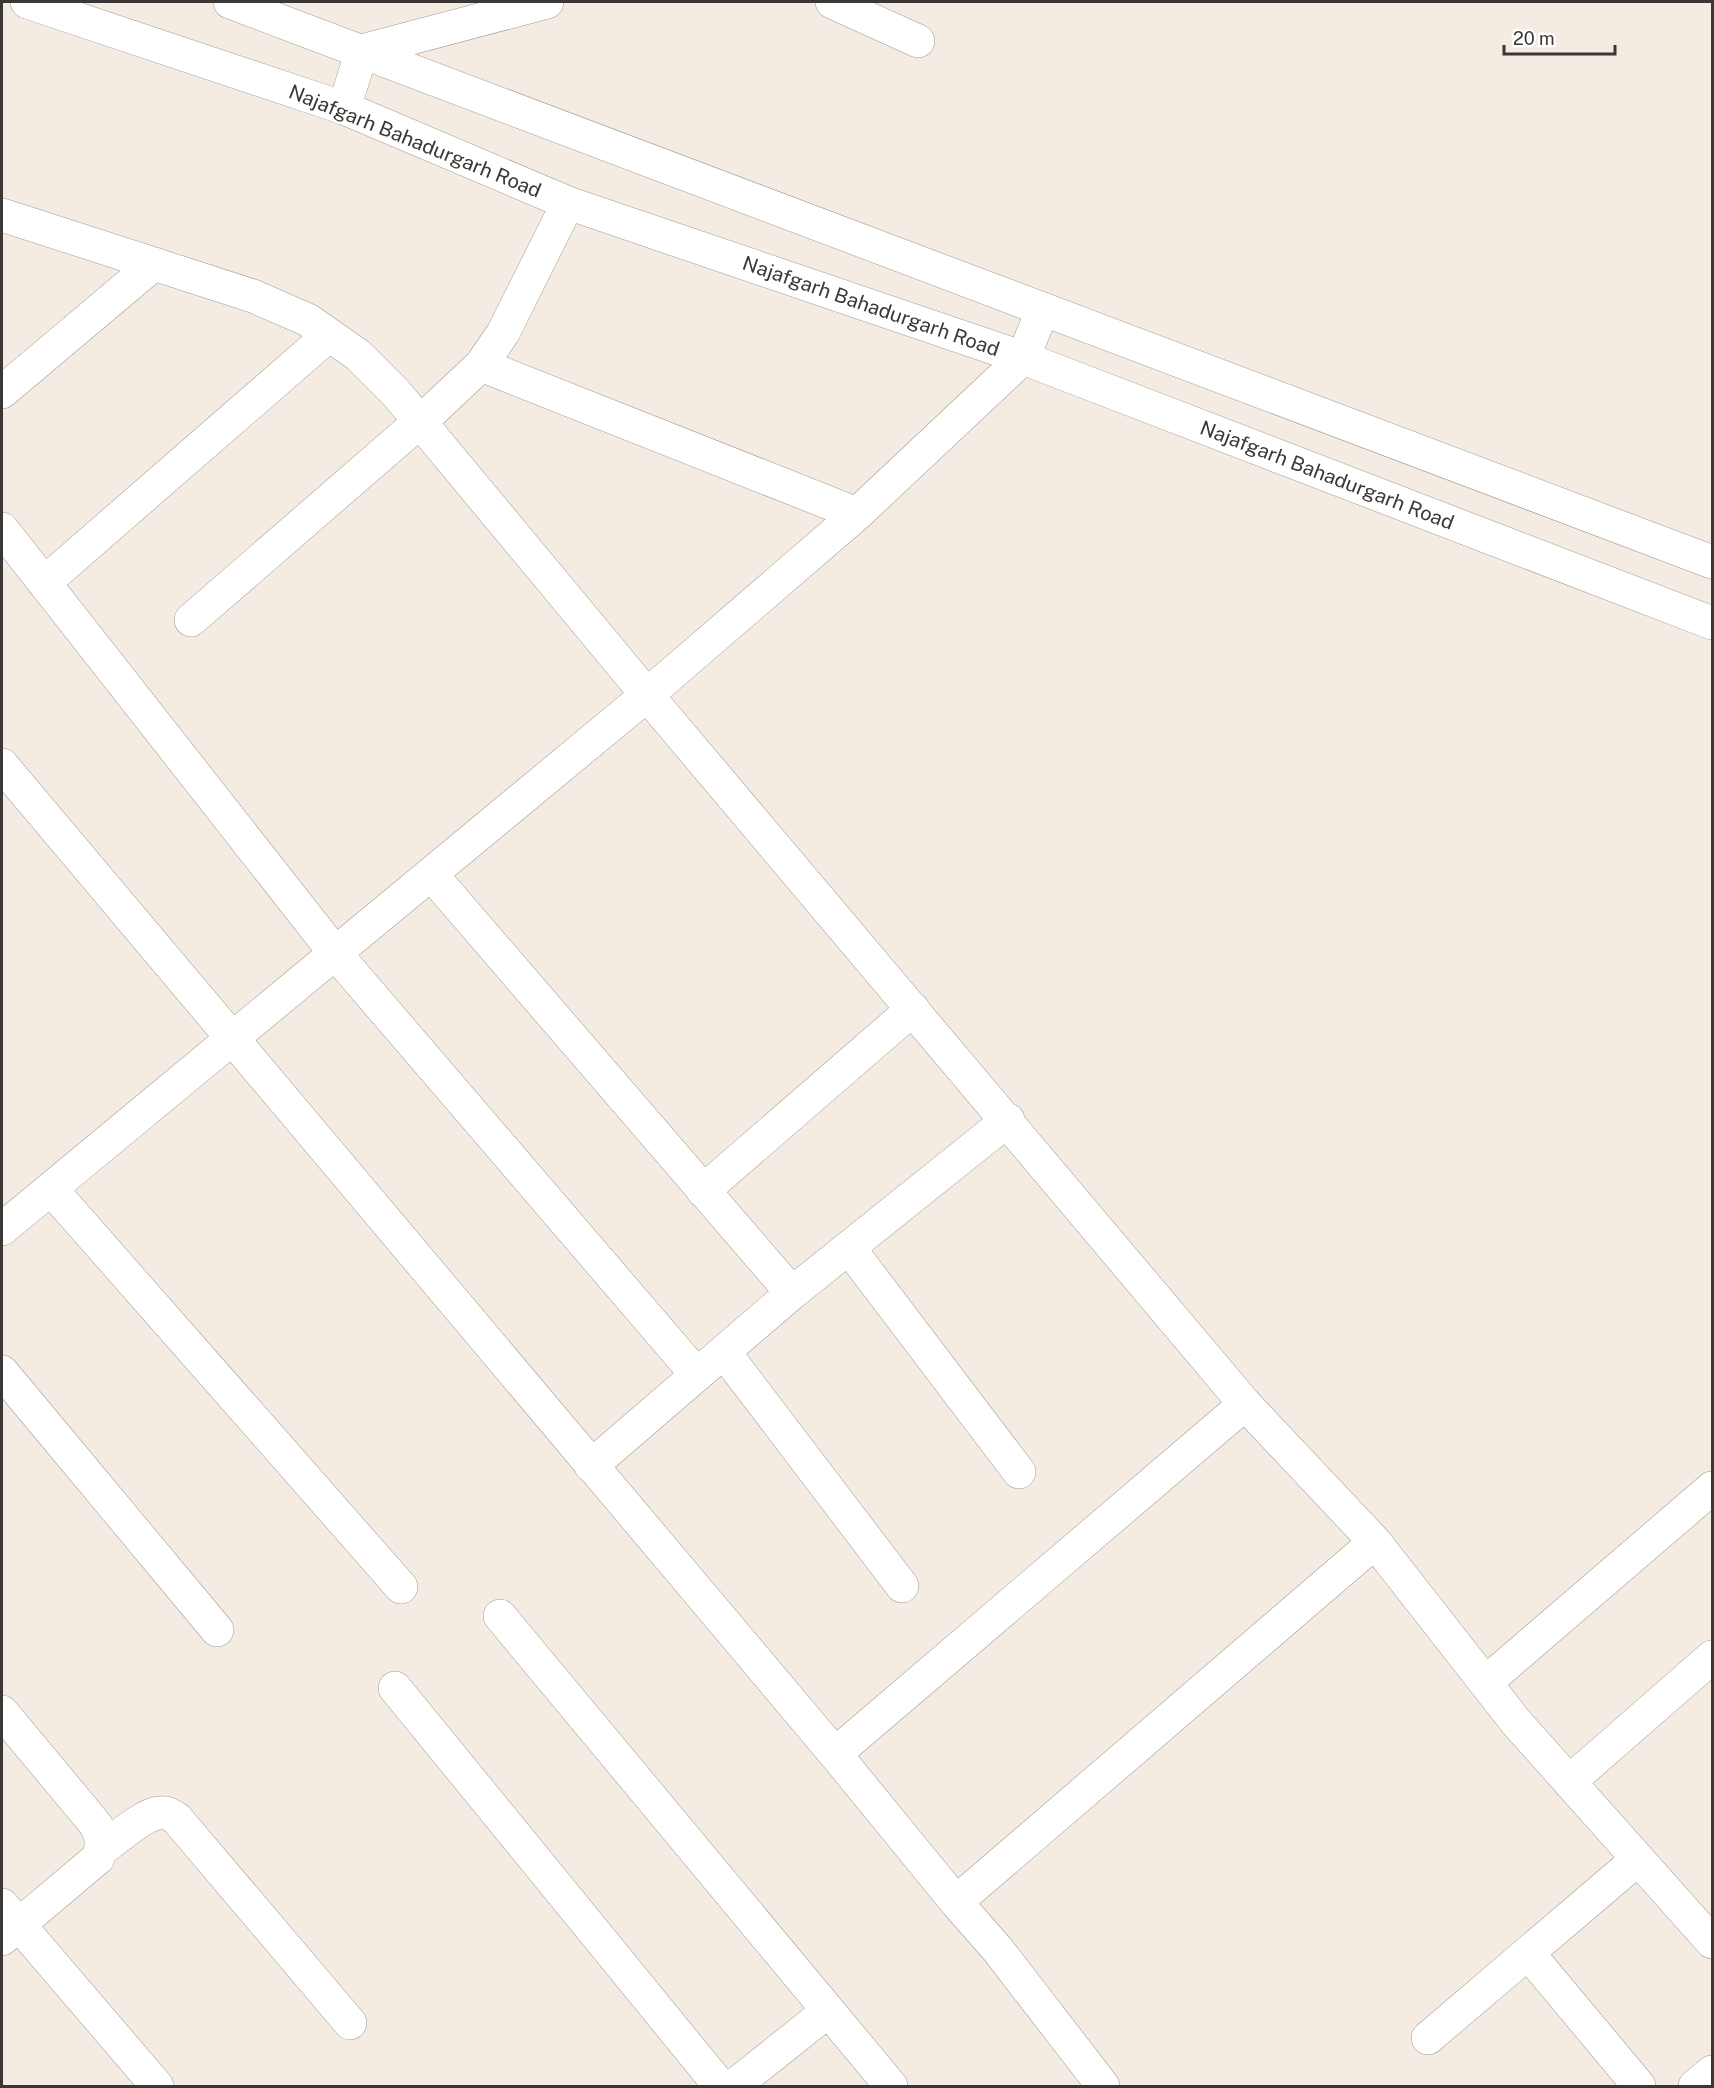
<svg xmlns="http://www.w3.org/2000/svg" width="1714" height="2088" font-family="'Public Sans',sans-serif">
	<style>
		.lines { fill: none; stroke-linecap: round; stroke-linejoin: round }
		.street-casing { stroke: #a19a92; stroke-width: 34 }
		.secondary-casing { stroke: #a19a92; stroke-width: 34 }
		.street { stroke: #fff; stroke-width: 33 }
		.secondary { stroke: #fff; stroke-width: 33 }
		.labels { text-anchor: middle; stroke-width: 5; stroke-linejoin: round; paint-order: stroke }
		.street-label { font-size: 20px; fill: #3a3734; stroke: #fff }
	</style>
	<rect width="100%" height="100%" fill="#f4ece3"/>
	<g class="lines">
		<defs>
			<path id="street" d="M832 2 918 41
				M344 108 362 51 547 2
				M2 215 253 296 308 320 358 355 396 393 647 695 1245 1404 1375 1542 1516 1722 1712 1942
				M481 365 857 514
				M2 392 154 264
				M2 529 335 953 697 1375
				M44 583 329 335
				M191 620 432 411 481 365 503 333 568 203
				M2 765 835 1754 956 1902 998 1950 1103 2086
				M431 874 792 1293
				M51 1189 401 1587
				M703 1191 913 1009
				M2 1229 647 695 857 514 1023 358 1043 309
				M849 1248 1019 1472
				M724 1352 902 1586
				M2 1372 217 1630
				M591 1466 792 1293 1008 1120
				M500 1616 891 2086
				M1485 1683 1712 1488
				M395 1688 720 2086
				M2 1712 96 1825C102 1837 103 1845 98 1858L2 1939
				M835 1754 1245 1404
				M1569 1782 1712 1657
				M101 1850C115 1840 144 1814 159 1813 167 1812 171 1815 177 1819L350 2023
				M956 1902 1375 1542
				M2 1905 157 2086
				M1528 1953 1639 2086
				M1428 2038 1638 1859
				M734 2086 828 2011
				M1695 2086 1712 2072"/>
			<path id="secondary" d="M27 2 344 108 568 203 1023 358 1712 623
				M230 2 1712 562"/>
		</defs>
		<use href="#street" class="street-casing"/>
		<use href="#secondary" class="secondary-casing"/>
		<use href="#street" class="street"/>
		<use href="#secondary" class="secondary"/>
	</g>
	<g class="labels">
		<g class="street-label">
			<text transform="translate(415 141) rotate(22)" y="7">Najafgarh Bahadurgarh Road</text>
			<text transform="translate(871 306) rotate(19)" y="7">Najafgarh Bahadurgarh Road</text>
			<text transform="translate(1327 475) rotate(21)" y="7">Najafgarh Bahadurgarh Road</text>
		</g>
	</g>
	<rect width="1714" height="2088" fill="none" stroke="#3a3734" stroke-width="6"/>
	<path d="M1504 45v9h111v-9" fill="none" stroke="#3a3734" stroke-width="3"/>
	<text x="1513" y="45" font-size="18" fill="#3a3734" stroke="#ffffff" stroke-width="4.5" paint-order="stroke">20 m</text>
</svg>
